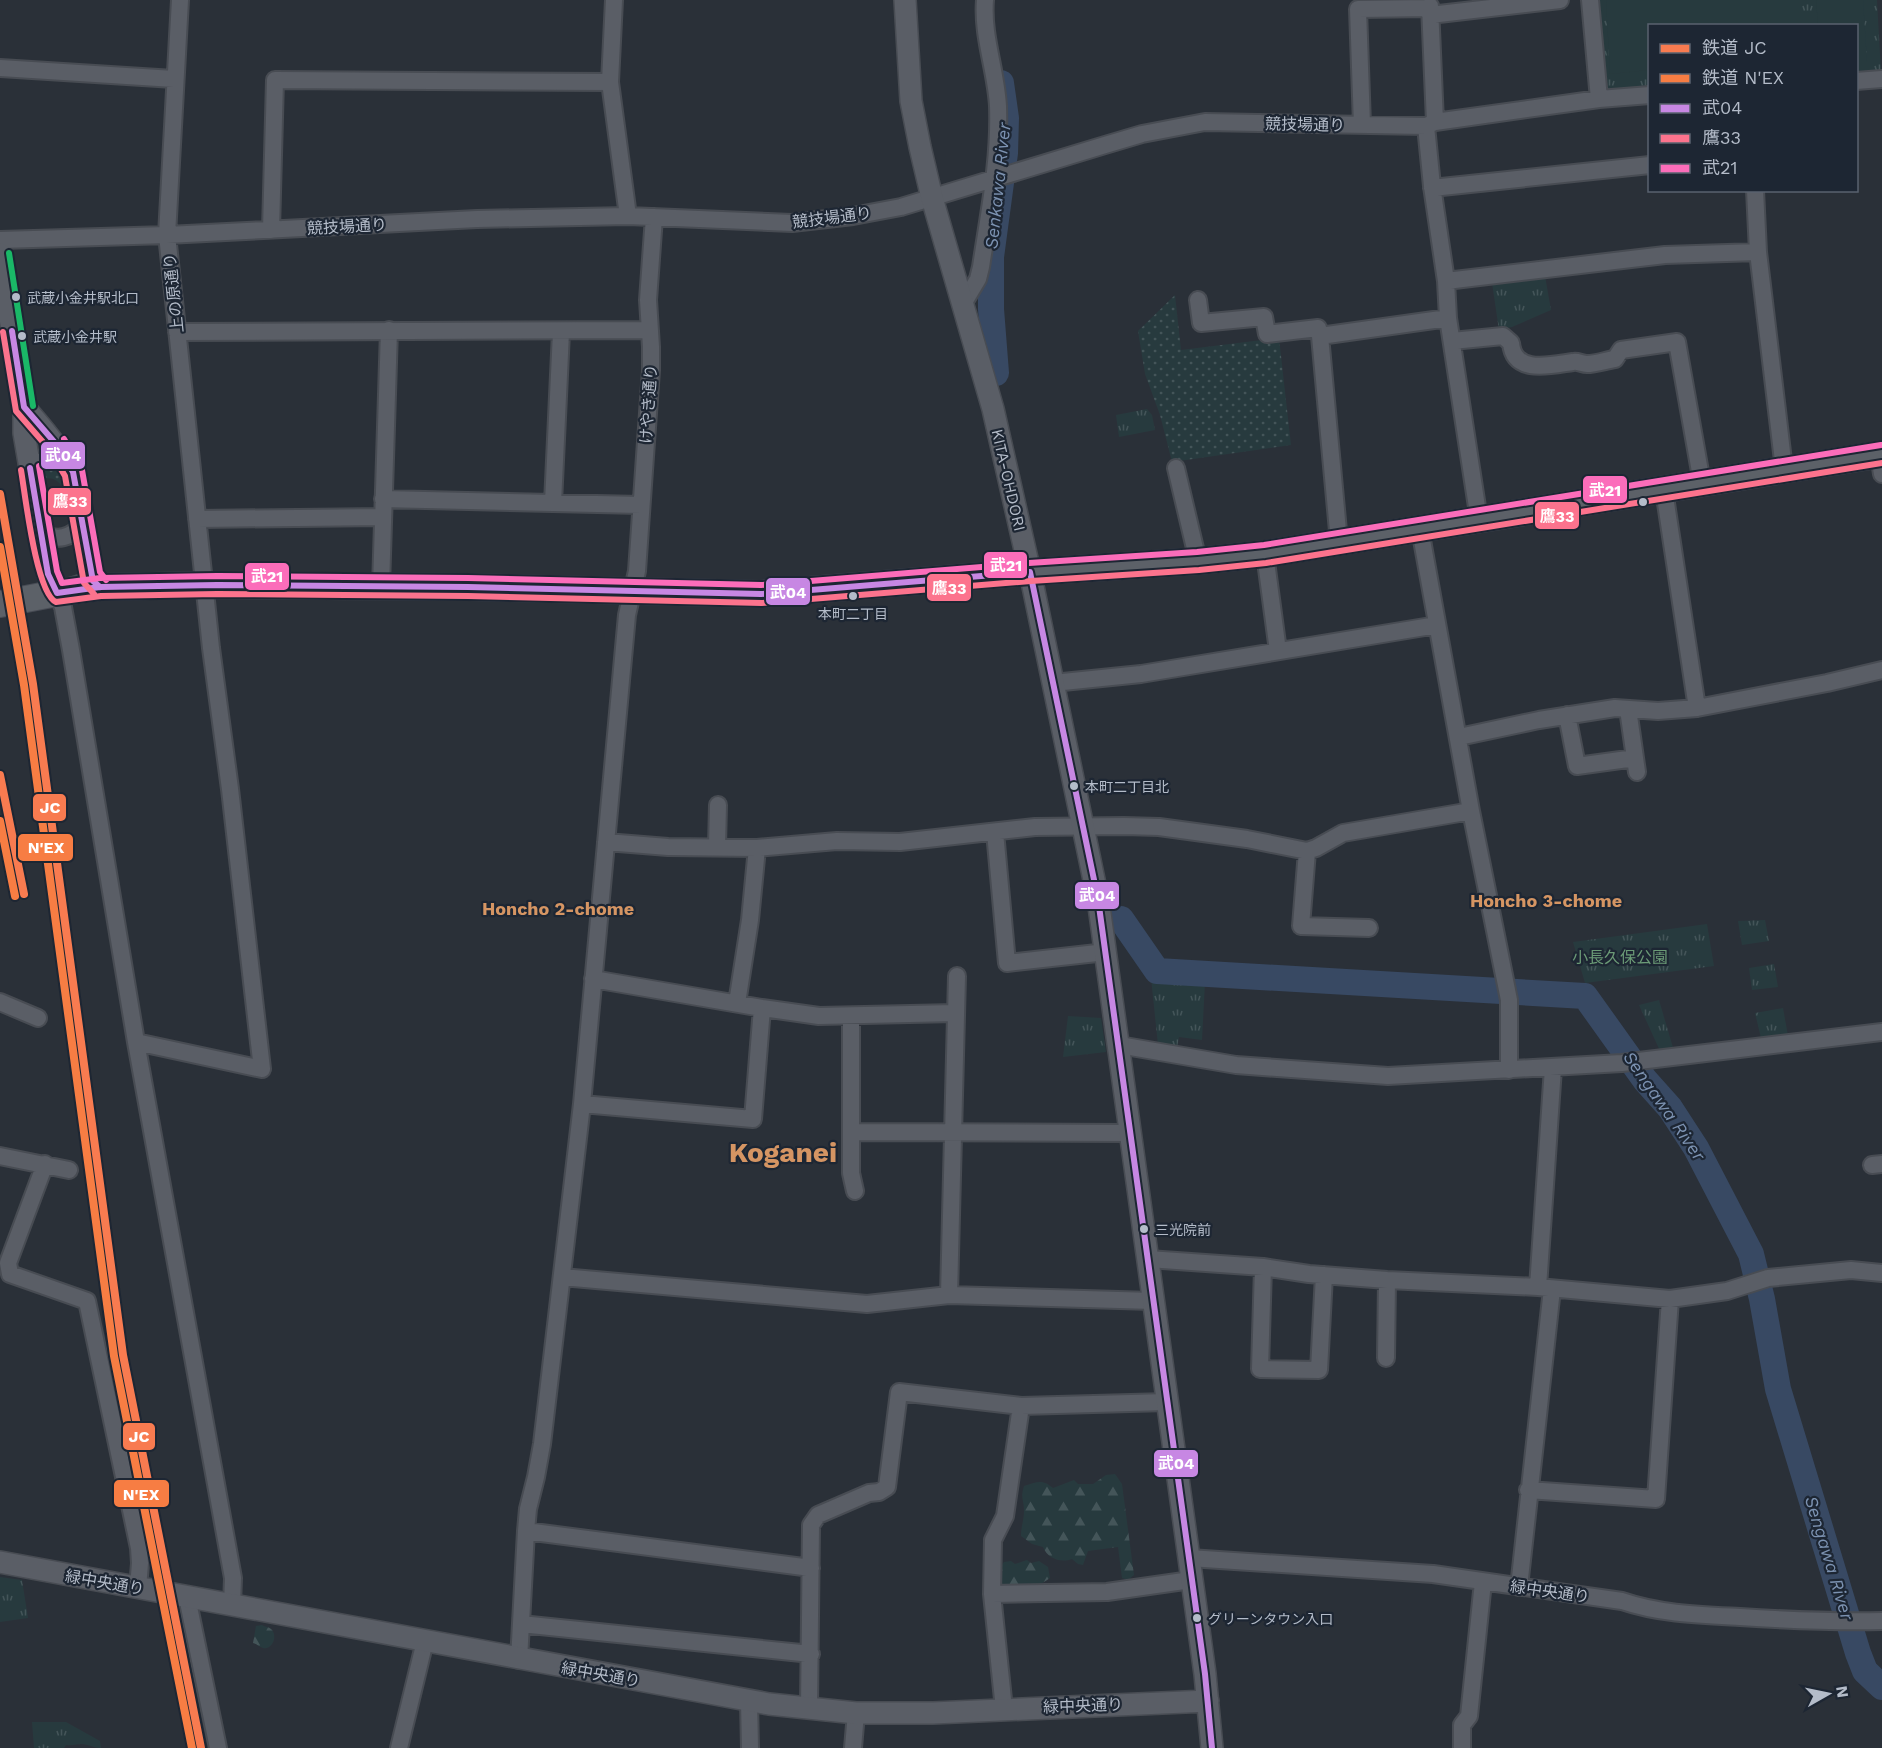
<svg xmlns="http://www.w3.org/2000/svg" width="1882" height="1748" font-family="'Work Sans','Noto Sans JP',sans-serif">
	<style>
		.grass { fill: url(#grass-dots) }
		.forest { fill: url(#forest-firs) }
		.park { fill: url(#park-tufts) }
		.pitch { fill: #273a3e }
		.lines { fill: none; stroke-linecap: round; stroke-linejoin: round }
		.river { stroke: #384963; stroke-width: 26 }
		.minor-casing { stroke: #484c53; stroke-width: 20 }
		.tertiary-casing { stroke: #484c53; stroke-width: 24 }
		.primary-casing { stroke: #484c55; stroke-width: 28 }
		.minor { stroke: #5a5e66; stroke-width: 16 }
		.tertiary { stroke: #5a5e66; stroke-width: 21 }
		.primary { stroke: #5c6168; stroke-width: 26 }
		.bus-1-casing { stroke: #1d2633; stroke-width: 10 }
		.bus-2-casing { stroke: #1d2633; stroke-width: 10 }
		.bus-3-casing { stroke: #1d2633; stroke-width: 10 }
		.bus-4-casing { stroke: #1d2633; stroke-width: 10 }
		.bus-1 { stroke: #c787e3; stroke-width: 6 }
		.bus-2 { stroke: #fc738d; stroke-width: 6 }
		.bus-3 { stroke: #fb6dba; stroke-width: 6 }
		.bus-4 { stroke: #1ab867; stroke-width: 6 }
		.rail-1-casing { stroke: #1d2633; stroke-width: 12 }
		.rail-2-casing { stroke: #1d2633; stroke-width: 12 }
		.rail-1 { stroke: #f87b50; stroke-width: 8 }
		.rail-2 { stroke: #f77d43; stroke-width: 8 }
		.bus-dot { fill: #b4bcc9; stroke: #1d2633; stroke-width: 2 }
		.labels { text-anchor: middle; stroke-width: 4.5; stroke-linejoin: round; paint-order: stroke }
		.bus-label { font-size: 14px; fill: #b4bcc9; stroke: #1d2633; text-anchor: start }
		.street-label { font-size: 16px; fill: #b4bcc9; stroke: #1d2633 }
		.park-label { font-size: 16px; fill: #6b9a76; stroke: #1d2633 }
		.water-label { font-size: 18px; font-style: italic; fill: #7c92b1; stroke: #1d2633 }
		.neighbourhood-label { font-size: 18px; font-weight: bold; fill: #d59563; stroke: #1d2633 }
		.town-label { font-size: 28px; font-weight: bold; fill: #d59563; stroke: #1d2633 }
		.line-badge { stroke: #1d2633; stroke-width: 2 }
		.badge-label { font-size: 16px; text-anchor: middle; font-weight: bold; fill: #fff }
	</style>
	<defs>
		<pattern id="grass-dots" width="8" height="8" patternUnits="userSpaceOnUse" patternTransform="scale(1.5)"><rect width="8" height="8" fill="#273a3e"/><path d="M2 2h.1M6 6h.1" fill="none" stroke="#445559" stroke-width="1.8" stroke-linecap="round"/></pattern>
		<pattern id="forest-firs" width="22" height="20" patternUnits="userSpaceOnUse" patternTransform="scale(1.5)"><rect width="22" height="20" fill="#273a3e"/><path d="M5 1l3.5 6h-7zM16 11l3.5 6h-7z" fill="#445559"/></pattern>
		<pattern id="park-tufts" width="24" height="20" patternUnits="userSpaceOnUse" patternTransform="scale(1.5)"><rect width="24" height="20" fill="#273a3e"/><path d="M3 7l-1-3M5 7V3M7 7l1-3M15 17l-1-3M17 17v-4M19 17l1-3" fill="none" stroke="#445559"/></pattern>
	</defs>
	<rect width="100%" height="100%" fill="#2a3038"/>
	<path class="grass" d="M1175 295 1181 350 1279 338 1291 445 1172 462 1160 415 1145 374 1138 331Z
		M50 467C71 476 72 503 75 522L69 527 61 485C54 476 46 478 36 480L40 470Z"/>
	<path class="forest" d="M1115 1474 1122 1484 1134 1575 1128 1580 1122 1578 1118 1547 1088 1551 1083 1565 1078 1564 1072 1559C1061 1563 1048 1559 1043 1547L1032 1544 1021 1536C1021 1527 1024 1519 1024 1511 1024 1499 1020 1499 1024 1486 1037 1482 1042 1479 1053 1488L1074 1480 1078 1484H1093L1106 1475Z
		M1027 1560 1031 1563 1039 1561 1048 1567 1050 1578C1036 1589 1021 1589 1003 1590L997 1583V1571L1004 1562 1011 1561 1015 1564Z
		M262 1625C265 1627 269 1627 271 1629 278 1635 273 1650 263 1648 259 1647 257 1644 253 1643L256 1626Z"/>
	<path class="park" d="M1598 0H1877L1881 73 1857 75 1856 26H1650L1649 89 1605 93Z
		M1545 276 1551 310 1512 327 1499 330 1492 283Z
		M1147 409 1152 415 1155 430 1119 437 1116 415Z
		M1765 920 1769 941 1742 945 1738 921Z
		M1707 924 1714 966 1585 983 1573 942Z
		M1774 964 1778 987 1752 990 1749 968Z
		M1151 978 1205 982 1202 1040 1179 1037 1177 1047 1158 1045Z
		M1659 1000 1674 1051 1661 1053 1639 1005Z
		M1783 1008 1788 1036 1761 1038 1755 1013Z
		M1068 1016 1101 1018 1106 1052 1063 1057Z
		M0 1577 22 1580 28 1618 0 1622Z
		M32 1722H66L100 1741 101 1748C94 1748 88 1744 81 1744 76 1744 72 1746 66 1745L64 1748H34Z"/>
	<path class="pitch" d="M1606 0H1799V25L1650 26 1649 70 1610 74Z
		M1816 0H1863L1867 62H1857L1856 26 1818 25Z"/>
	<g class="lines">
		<path class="river" d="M996 373 991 309V257L1005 153 1006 118 1001 83
			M1121 919 1157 971 1585 996 1645 1080 1670 1108 1696 1148 1751 1254 1762 1299 1778 1389 1858 1653 1865 1671 1882 1687"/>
		<defs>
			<path id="minor" d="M614 0 610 82 628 216
				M1590 0 1599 99
				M1430 6 1435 122
				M1430 15 1560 0
				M0 68 174 79
				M1856 81 1882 79
				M1362 125 1358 9 1430 8
				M1426 126 1432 186 1446 281 1448 318 1479 520
				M1432 188 1650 165
				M1755 190 1758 252 1784 469
				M271 230 275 80 610 82
				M0 240 167 235 477 219 628 216 792 223 853 216 901 207 1105 145 1142 134 1205 122 1426 126 1435 122 1599 99 1650 95
				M1446 281 1665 255 1758 252
				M1198 300 1201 323 1264 317 1267 334 1318 328 1320 336
				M963 304 978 279 981 267C989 213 1000 160 998 106 996 70 982 36 985 0
				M177 332 650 330
				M1452 341 1503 336 1511 343C1514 375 1551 365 1573 362 1578 361 1582 364 1587 364 1596 364 1607 360 1615 359L1621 350 1677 342 1702 483
				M1879 454 1882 474
				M30 468C41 459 54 457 67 462
				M1176 468 1198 561
				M1664 490 1697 708
				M383 499 641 505
				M553 503 561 332
				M197 519 383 517
				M1420 529 1471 811 1509 1000V1070
				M40 531C56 543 72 538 83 523
				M1339 542 1320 336 1448 318
				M1265 554 1278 651
				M381 587 389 330
				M57 593 63 607 71 650 136 1042 233 1578 232 1605
				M1053 683 1141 674 1437 625
				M1628 709 1637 772
				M1567 715 1577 766 1635 758
				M1459 737 1539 720 1615 708 1658 711 1697 708 1827 683 1882 670
				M995 832 1007 963 1106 952
				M606 842 668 847 757 848 837 841 900 842 1035 827 1124 826 1159 827 1247 839 1307 851 1316 848 1343 833 1471 811
				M717 846 718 805
				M1307 851 1301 926 1369 928
				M593 979 762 1008 819 1016 955 1013
				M0 1002 38 1018
				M737 1003 750 920 757 848
				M851 1016V1173L855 1191
				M136 1042 262 1069 230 789 211 648 167 235 180 0
				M1119 1045 1236 1065 1388 1076 1622 1063 1882 1032
				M582 1104 753 1119 762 1008
				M852 1132 1130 1133
				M0 1156 69 1170
				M45 1164 8 1263 10 1274 87 1301 139 1548 140 1563 138 1588
				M1872 1165 1882 1164
				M1148 1259 1263 1267 1309 1274 1387 1280 1538 1287 1670 1299 1727 1291 1768 1278 1851 1270 1882 1273
				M1263 1267 1260 1369 1319 1370 1324 1275
				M562 1277 867 1304 949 1295 1153 1301
				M1538 1287 1553 1068
				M949 1295 957 976
				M1386 1358 1387 1280
				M1528 1490 1656 1499 1670 1299
				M526 1531 811 1568
				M1189 1558 1433 1574 1622 1601C1660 1614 1700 1615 1740 1617 1787 1620 1834 1622 1882 1621
				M1519 1587 1552 1289
				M992 1594 1107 1592 1191 1580
				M187 1597 218 1748
				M521 1624 811 1654
				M519 1660 526 1531 528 1509 536 1477 542 1444 582 1104 627 615 637 571 651 370V347L648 300 654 217
				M749 1701 750 1748
				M809 1708 811 1525 818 1515 869 1493 879 1492 887 1487 899 1392 1021 1406 1167 1402
				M1004 1709 992 1594 993 1540 1005 1516 1021 1406
				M399 1748 425 1641
				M853 1748 856 1713
				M1462 1748V1725L1469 1716 1483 1582"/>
			<path id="tertiary" d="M905 0 911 101 920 147 932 198 993 409 1030 572 1098 899 1205 1674 1212 1748
				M0 254 24 407V433L48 574 57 593 86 584 90 576V568
				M24 407C46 432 66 455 77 487L93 581
				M0 1562 769 1704 856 1713H933L1208 1701"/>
			<path id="primary" d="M0 604 57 593 100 587 204 585 468 587 761 594 1030 572 1198 561 1265 554 1882 454"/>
		</defs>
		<use href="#minor" class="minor-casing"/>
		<use href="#tertiary" class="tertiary-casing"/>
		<use href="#primary" class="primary-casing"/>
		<use href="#minor" class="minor"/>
		<use href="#tertiary" class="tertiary"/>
		<use href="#primary" class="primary"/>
		<defs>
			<path id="bus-1" d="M12 331 24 407 56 444 73 472 93 581 100 587
				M30 468 48 574 57 593 100 587 217 585 468 587 761 594 1030 572 1098 899 1205 1674 1212 1748"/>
			<path id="bus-2" d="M3 332 16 411 49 449 65 476 84 583 94 594
				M21 470C25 493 36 593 56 602L101 596 217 594 468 596 762 603 1031 581 1199 570 1266 563 1882 463"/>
			<path id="bus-3" d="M64 439 82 470 100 572 106 580
				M39 466 57 571 62 583 100 578 217 576 468 578 761 585 1029 563 1197 552 1264 545 1881 445"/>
			<path id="bus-4" d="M9 253 33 406"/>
		</defs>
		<use href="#bus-1" class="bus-1-casing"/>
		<use href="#bus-2" class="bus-2-casing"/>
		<use href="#bus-3" class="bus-3-casing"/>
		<use href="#bus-4" class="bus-4-casing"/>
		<use href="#bus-1" class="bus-1"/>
		<use href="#bus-2" class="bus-2"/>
		<use href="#bus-3" class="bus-3"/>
		<use href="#bus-4" class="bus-4"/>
		<defs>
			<path id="rail-1" d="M0 494 33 684 123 1355 201 1748
				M0 775 24 894"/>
			<path id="rail-2" d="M0 547 24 685 114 1356 192 1748
				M0 821 15 896"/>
		</defs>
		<use href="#rail-1" class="rail-1-casing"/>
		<use href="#rail-2" class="rail-2-casing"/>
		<use href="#rail-1" class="rail-1"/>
		<use href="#rail-2" class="rail-2"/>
	</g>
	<g class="bus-dot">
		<circle cx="16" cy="297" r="5"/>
		<circle cx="22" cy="336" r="5"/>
		<circle cx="1643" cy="502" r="5"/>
		<circle cx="853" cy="596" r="5"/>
		<circle cx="1074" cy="786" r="5"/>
		<circle cx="1144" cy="1229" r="5"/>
		<circle cx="1197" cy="1618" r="5"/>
	</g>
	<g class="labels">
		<g class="bus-label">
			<text x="27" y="303">武蔵小金井駅北口</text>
			<text x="33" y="342">武蔵小金井駅</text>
			<text x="853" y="619" text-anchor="middle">本町二丁目</text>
			<text x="1085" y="792">本町二丁目北</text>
			<text x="1155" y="1235">三光院前</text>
			<text x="1208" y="1624">グリーンタウン入口</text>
		</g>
		<g class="street-label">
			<text transform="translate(1305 124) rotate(1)" y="6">競技場通り</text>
			<text transform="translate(832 217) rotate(-7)" y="6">競技場通り</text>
			<text transform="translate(347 226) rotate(-3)" y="6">競技場通り</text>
			<text transform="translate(173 293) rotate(-96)" y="6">上の原通り</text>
			<text transform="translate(648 404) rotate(-86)" y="6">けやき通り</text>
			<text transform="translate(1009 480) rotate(77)" y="6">KITA-OHDORI</text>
			<text transform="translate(105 1582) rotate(10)" y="6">緑中央通り</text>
			<text transform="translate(1550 1591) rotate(8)" y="6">緑中央通り</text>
			<text transform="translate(601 1674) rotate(10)" y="6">緑中央通り</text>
			<text transform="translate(1083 1705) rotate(-2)" y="6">緑中央通り</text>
		</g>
		<g class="park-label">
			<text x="1620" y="963">小長久保公園</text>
		</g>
		<g class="water-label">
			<text transform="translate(998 186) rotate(-84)" y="6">Senkawa River</text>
			<text transform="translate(1664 1106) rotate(55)" y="6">Sengawa River</text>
			<text transform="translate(1829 1558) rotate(73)" y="6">Sengawa River</text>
		</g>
		<g class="neighbourhood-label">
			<text x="1546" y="907">Honcho 3-chome</text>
			<text x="558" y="915">Honcho 2-chome</text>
		</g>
		<g class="town-label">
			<text x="783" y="1162">Koganei</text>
		</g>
	</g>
	<g class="line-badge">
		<rect x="40" y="441" width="46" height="29" rx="6" fill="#c787e3"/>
		<rect x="1582" y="475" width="46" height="29" rx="6" fill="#fb6dba"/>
		<rect x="47" y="487" width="45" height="29" rx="6" fill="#fc738d"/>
		<rect x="1534" y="501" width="46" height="29" rx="6" fill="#fc738d"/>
		<rect x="983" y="551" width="45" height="28" rx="6" fill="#fb6dba"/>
		<rect x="244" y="562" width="46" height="29" rx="6" fill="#fb6dba"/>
		<rect x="926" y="573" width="46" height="29" rx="6" fill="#fc738d"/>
		<rect x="765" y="577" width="46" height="29" rx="6" fill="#c787e3"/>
		<rect x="32" y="793" width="35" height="29" rx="6" fill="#f87b50"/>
		<rect x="17" y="833" width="57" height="29" rx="6" fill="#f77d43"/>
		<rect x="1074" y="881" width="46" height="29" rx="6" fill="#c787e3"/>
		<rect x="122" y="1422" width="34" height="29" rx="6" fill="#f87b50"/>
		<rect x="1153" y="1449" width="46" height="29" rx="6" fill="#c787e3"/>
		<rect x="113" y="1479" width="57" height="29" rx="6" fill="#f77d43"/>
	</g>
	<g class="badge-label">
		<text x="63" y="461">武04</text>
		<text x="1605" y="496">武21</text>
		<text x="70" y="507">鷹33</text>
		<text x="1557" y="522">鷹33</text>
		<text x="1006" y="571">武21</text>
		<text x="267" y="582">武21</text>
		<text x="949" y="594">鷹33</text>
		<text x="788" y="598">武04</text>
		<text x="50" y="813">JC</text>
		<text x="46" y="853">N'EX</text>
		<text x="1097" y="901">武04</text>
		<text x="139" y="1442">JC</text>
		<text x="1176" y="1469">武04</text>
		<text x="141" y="1500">N'EX</text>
	</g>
	<rect x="1648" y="24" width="210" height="168" fill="#1d2633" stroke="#59626f" stroke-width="1.5"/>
	<rect x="1660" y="44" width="30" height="9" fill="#f87b50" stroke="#59626f" stroke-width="1.5"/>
	<text x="1702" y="54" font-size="18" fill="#b4bcc9">鉄道 JC</text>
	<rect x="1660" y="74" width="30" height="9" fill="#f77d43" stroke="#59626f" stroke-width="1.5"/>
	<text x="1702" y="84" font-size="18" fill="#b4bcc9">鉄道 N'EX</text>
	<rect x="1660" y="104" width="30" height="9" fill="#c787e3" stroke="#59626f" stroke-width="1.5"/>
	<text x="1702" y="114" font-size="18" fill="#b4bcc9">武04</text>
	<rect x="1660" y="134" width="30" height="9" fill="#fc738d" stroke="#59626f" stroke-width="1.5"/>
	<text x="1702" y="144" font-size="18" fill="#b4bcc9">鷹33</text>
	<rect x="1660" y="164" width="30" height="9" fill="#fb6dba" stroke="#59626f" stroke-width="1.5"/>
	<text x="1702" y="174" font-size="18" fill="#b4bcc9">武21</text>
	<g transform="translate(1828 1694) rotate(81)" stroke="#1d2633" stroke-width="4.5" paint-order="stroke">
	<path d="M0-4.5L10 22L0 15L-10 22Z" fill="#b4bcc9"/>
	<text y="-9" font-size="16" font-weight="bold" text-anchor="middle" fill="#b4bcc9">N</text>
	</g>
</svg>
